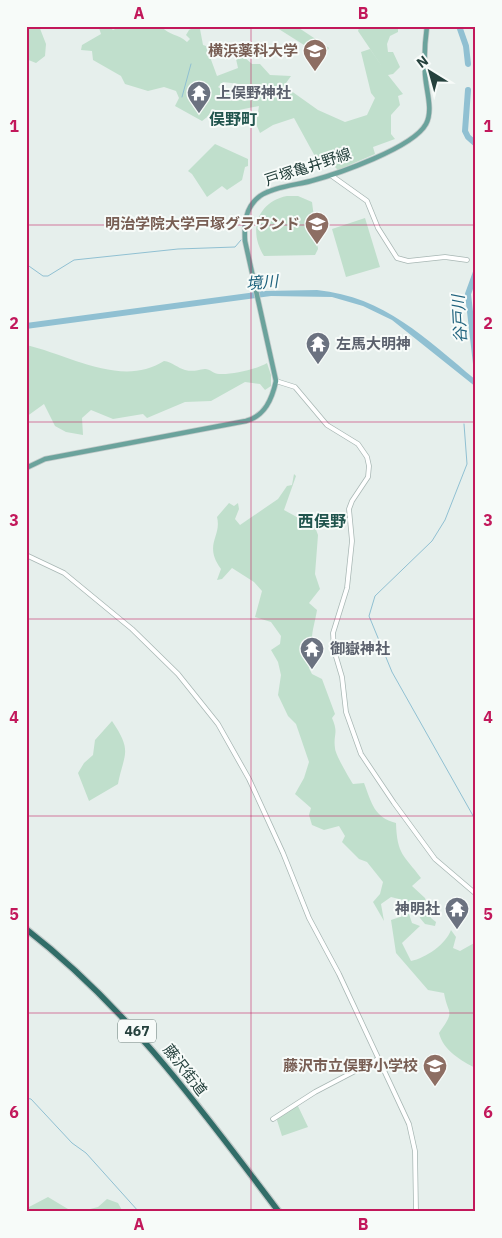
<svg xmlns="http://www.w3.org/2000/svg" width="502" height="1238" font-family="'IBM Plex Sans','Noto Sans JP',sans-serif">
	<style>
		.green { fill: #c0dfcc; fill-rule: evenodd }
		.water { fill: #90c0d2 }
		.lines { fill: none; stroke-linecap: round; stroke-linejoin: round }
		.stream { stroke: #90c0d2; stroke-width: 1 }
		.river { stroke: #90c0d2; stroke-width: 6 }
		.minor-casing { stroke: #a8b7b4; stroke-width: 5.5 }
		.major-casing { stroke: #c2cac9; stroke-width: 6 }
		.highway-casing { stroke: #c2cac9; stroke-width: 8 }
		.minor { stroke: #fff; stroke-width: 4 }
		.major { stroke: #6ba39c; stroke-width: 4.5 }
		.highway { stroke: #316d68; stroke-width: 5.5 }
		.grid { fill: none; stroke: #c2185b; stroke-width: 1; stroke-opacity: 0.55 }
		.labels { text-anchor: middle; stroke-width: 4; stroke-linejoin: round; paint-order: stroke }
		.shield { fill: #f7fbf9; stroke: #647975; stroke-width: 1 }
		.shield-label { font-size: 14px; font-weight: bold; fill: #25413d }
		.education-label { font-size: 15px; font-weight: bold; fill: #785e54; stroke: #f7fbf9; text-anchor: end }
		.worship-label { font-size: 15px; font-weight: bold; fill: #5b616d; stroke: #f7fbf9; text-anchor: start }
		.street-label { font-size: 15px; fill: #25413d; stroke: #f7fbf9 }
		.neighbourhood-label { font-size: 16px; font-weight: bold; fill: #20544d; stroke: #f7fbf9 }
		.water-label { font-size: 16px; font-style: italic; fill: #1f627d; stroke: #f7fbf9 }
		.neatline { fill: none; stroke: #c2185b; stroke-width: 2 }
		.grid-label { font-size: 16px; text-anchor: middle; font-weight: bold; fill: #c2185b }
	</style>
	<rect width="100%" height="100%" fill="#e6efec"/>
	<path class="green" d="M26 26H39L46 44 45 56 36 63 26 59Z
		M102 26H108L113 30 121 26H161C169 36 179 34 187 42L190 39 186 35 189 30 196 26 200 29 203 45 206 46 217 76 238 68 236 59 243 56 252 64H260L270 75 291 76 286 83 287 88 318 110 345 122 367 115 375 98 371 93 361 52 370 49 383 68 358 31 359 28 398 26V32L390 36 387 44 388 52H393L400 67 393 74 388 75 403 94 398 96 400 105 391 115V134L395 139 373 147 375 154 338 170 331 163 317 160 294 118 273 125 260 133 256 124 259 106 239 110 230 118 211 114 202 121 175 106 179 98 176 91 164 87 148 91 125 84 121 76 93 60 92 51 81 50 82 45 101 34 99 28ZM223 82 239 84 247 88 239 98H235L218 87Z
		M274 26H296L329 48 323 57Z
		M215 144 248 159V166L245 167 242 180 227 190 222 186 207 197 192 174 188 171Z
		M287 196H298L312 202 318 249 315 255 264 256C248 231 257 202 287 196Z
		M365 218 380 267 346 277 332 229Z
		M26 345C70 355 122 388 164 361 172 362 178 368 185 370 193 372 197 370 205 369 210 369 214 374 219 374 232 375 257 369 267 363L271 375V386L265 390 260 384 245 382 211 401 185 402 147 418 143 414 113 419 91 410 82 418 83 435 66 432 55 426 44 404 26 417Z
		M294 474 296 476 284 510 315 527 318 535 315 574 320 589 309 603 317 610C314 629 308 638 316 657L309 668 312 674 322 679 335 714 332 718C339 734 333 734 335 748 335 754 349 778 353 784L364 783C372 804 374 817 396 823 397 855 404 855 421 878L412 886 425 898 431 918 436 922 435 926 425 924 420 918 415 903 391 897 381 904 384 921 373 902 380 894 383 882 367 862 359 859 342 842 345 836 339 826 324 830 312 825 309 815 311 808 295 794 304 778 309 762 296 724 288 716 278 695 281 675 278 662 271 650 280 644 281 636 271 622 255 617 262 591 254 582 232 568 222 579 217 580 221 569C203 544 222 537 217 517L229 503 234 506 238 503 239 509 235 519 240 525 278 499 287 486 292 485Z
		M112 721C133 752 124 753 118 784L89 801 78 773 84 763 93 755 95 740Z
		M409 914 412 923 420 926 402 943 411 961C426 958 446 944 451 930L456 937 453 948 460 951 476 942V1068C461 1061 443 1050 439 1033 456 1009 448 1016 444 993L428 990 396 953 391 920Z
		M297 1104 308 1127 282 1136 276 1117Z
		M48 1197 73 1212H26L29 1207Z
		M107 1199 118 1203 123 1212H78L98 1207Z"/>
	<path class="water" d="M317 290C385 297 425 338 476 380V387L392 320 363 306 332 297 271 296 26 329V323L264 291Z"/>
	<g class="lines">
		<path class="stream" d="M182 97 191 64
			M26 264 43 276H48L74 260 178 249 235 247 241 240
			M464 424 467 464 445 520 432 541 375 596 369 616 392 672 476 821
			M26 1098 31 1099 72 1143 86 1153 139 1212"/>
		<path class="river" d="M459 26 466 46 468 64
			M468 90 465 131 468 137 476 144
			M476 272 468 294 476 364"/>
		<defs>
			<path id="minor" d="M332 176 367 201 378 228 397 258 408 261 445 257 467 260
				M276 381 295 387 327 425 358 444 367 457 369 466 368 477 352 501 349 509 352 541 347 588 333 633 334 650 342 677 346 712 361 754 394 803 435 859 476 894
				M26 555 64 573 132 629 178 674 218 724 249 779 283 853 309 918 339 974 409 1124 415 1151 416 1212
				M273 1119 315 1092 378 1059"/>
			<path id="major" d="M26 468 45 459 246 421C265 416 272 399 276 381L245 241C244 224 245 207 260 196 273 187 296 185 311 181 337 174 413 148 426 124 434 109 425 88 425 72 424 57 425 41 427 26"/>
			<path id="highway" d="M26 929C128 1008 202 1110 279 1212"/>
		</defs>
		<use href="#minor" class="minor-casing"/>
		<use href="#major" class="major-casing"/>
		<use href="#highway" class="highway-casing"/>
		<use href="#minor" class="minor"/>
		<use href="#major" class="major"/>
		<use href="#highway" class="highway"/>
	</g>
	<path class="grid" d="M251 26V1212M26 225H476M26 422H476M26 619H476M26 816H476M26 1013H476"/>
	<defs>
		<symbol id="university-pin" viewBox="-11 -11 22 30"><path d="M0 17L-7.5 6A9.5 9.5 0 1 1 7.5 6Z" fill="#8d6e63" stroke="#f7fbf9"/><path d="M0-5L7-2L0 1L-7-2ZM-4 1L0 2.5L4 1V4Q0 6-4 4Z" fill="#fff"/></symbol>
		<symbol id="temple-pin" viewBox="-11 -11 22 30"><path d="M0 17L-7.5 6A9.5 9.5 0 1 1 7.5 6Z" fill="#6b7280" stroke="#f7fbf9"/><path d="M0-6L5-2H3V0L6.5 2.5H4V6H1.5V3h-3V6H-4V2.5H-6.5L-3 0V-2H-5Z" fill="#fff"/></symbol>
		<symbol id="school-pin" viewBox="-11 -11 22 30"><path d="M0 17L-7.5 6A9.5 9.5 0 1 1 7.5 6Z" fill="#8d6e63" stroke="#f7fbf9"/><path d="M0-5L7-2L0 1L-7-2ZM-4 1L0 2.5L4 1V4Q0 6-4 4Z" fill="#fff"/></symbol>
	</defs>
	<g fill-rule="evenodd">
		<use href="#university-pin" x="301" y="37" width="28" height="38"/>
		<use href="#temple-pin" x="185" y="79" width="28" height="38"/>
		<use href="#university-pin" x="303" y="210" width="28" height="38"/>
		<use href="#temple-pin" x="304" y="330" width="28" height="38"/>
		<use href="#temple-pin" x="298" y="635" width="28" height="38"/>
		<use href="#temple-pin" x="443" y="895" width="28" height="38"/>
		<use href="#school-pin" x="421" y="1052" width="28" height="38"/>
	</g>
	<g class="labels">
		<rect class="shield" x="118" y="1019.5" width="38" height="23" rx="4"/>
		<g class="shield-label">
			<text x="137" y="1036">467</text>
		</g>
		<g class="education-label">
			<text x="298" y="56">横浜薬科大学</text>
			<text x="300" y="229">明治学院大学戸塚グラウンド</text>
			<text x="418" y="1071">藤沢市立俣野小学校</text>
		</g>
		<g class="worship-label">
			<text x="216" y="98">上俣野神社</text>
			<text x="336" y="349">左馬大明神</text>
			<text x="330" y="654">御嶽神社</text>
			<text x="440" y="914" text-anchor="end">神明社</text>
		</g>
		<g class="street-label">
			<text transform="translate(308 167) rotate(-18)" y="5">戸塚亀井野線</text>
			<text transform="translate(185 1070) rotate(52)" y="5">藤沢街道</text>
		</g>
		<g class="neighbourhood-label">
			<text x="233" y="125">俣野町</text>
			<text x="322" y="527">西俣野</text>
		</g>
		<g class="water-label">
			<text transform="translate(262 282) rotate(-5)" y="6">境川</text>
			<text transform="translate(459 319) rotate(-93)" y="6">谷戸川</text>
		</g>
	</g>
	<rect width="502" height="1238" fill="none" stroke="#f7fbf9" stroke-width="55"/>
	<g transform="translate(430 72) rotate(323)" stroke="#f7fbf9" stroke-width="4" paint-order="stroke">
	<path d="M0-4L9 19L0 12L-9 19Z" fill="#25413d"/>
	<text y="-8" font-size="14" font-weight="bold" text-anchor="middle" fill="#25413d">N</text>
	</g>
	<rect x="28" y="28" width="446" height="1182" class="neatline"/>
	<g class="grid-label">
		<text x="139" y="19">A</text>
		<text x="363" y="19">B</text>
		<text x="14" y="132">1</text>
		<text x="488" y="132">1</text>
		<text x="14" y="329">2</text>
		<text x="488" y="329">2</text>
		<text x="14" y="526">3</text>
		<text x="488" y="526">3</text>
		<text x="14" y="723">4</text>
		<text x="488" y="723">4</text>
		<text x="14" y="920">5</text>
		<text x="488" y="920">5</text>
		<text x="14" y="1118">6</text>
		<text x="488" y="1118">6</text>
		<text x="139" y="1230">A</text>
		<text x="363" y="1230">B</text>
	</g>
</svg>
